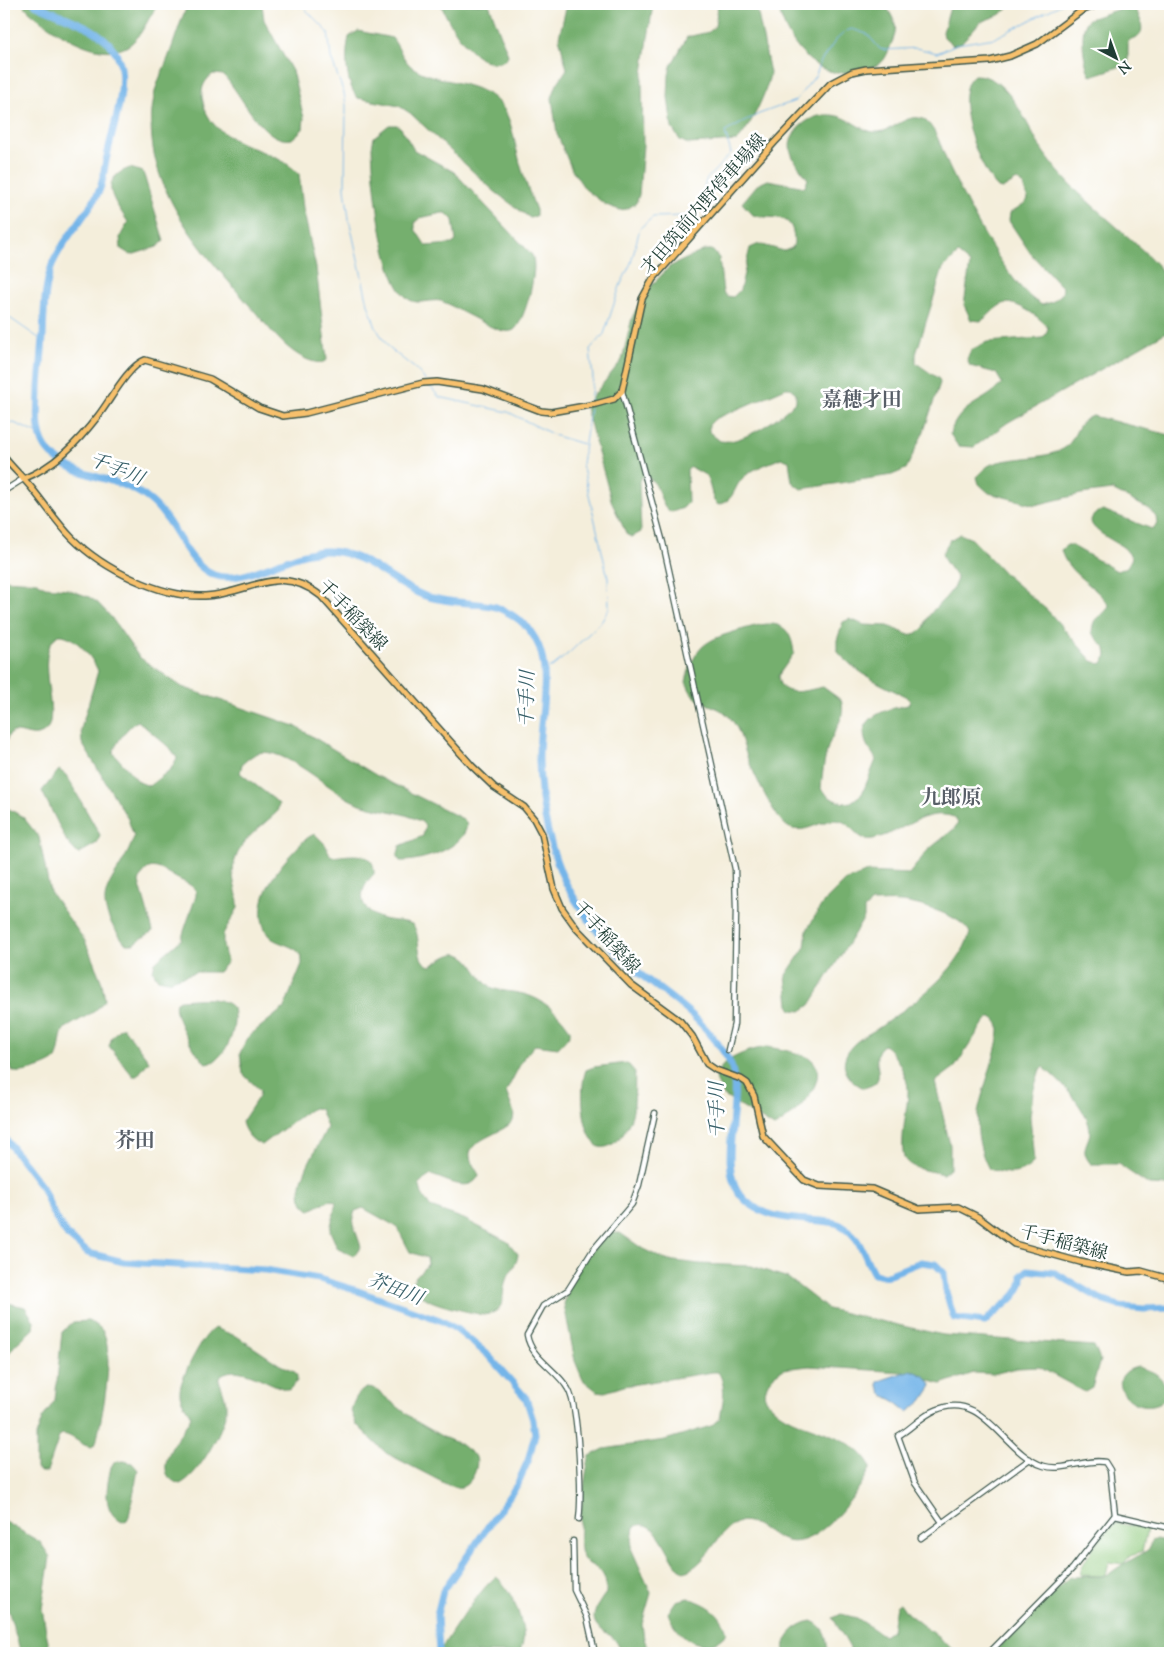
<svg xmlns="http://www.w3.org/2000/svg" width="1174" height="1657" font-family="'Sorts Mill Goudy','Noto Serif JP',serif">
	<style>
		.green { fill: #91cb7f; stroke: #58845a }
		.forest { fill: #74af6e; stroke: #4a7651; fill-rule: evenodd }
		.water { fill: #74b5e9; stroke: #4a798e }
		.lines { fill: none; stroke-linecap: round; stroke-linejoin: round }
		.stream { stroke: #74b5e9; stroke-width: 1 }
		.river { stroke: #74b5e9; stroke-width: 7 }
		.minor-casing { stroke: #3f584d; stroke-width: 7 }
		.major-casing { stroke: #3f584d; stroke-width: 8 }
		.minor { stroke: #fff; stroke-width: 4.5 }
		.major { stroke: #f7c06c; stroke-width: 5 }
		.labels { text-anchor: middle; stroke-width: 5; stroke-linejoin: round; paint-order: stroke }
		.street-label { font-size: 18px; fill: #1f3d34; stroke: #fff }
		.water-label { font-size: 19px; font-style: italic; fill: #39616a; stroke: #fff }
		.quarter-label { font-size: 20px; font-weight: bold; fill: #585f68; stroke: #fff }
	</style>
	<rect width="100%" height="100%" fill="#fff"/>
	<filter id="ink" filterUnits="userSpaceOnUse"><feTurbulence type="fractalNoise" baseFrequency=".02" numOctaves="2"/><feDisplacementMap in="SourceGraphic" scale="10" xChannelSelector="R" yChannelSelector="G"/><feConvolveMatrix kernelMatrix="1 2 1 2 8 2 1 2 1" color-interpolation-filters="sRGB"/></filter>
	<filter id="wash" filterUnits="userSpaceOnUse"><feTurbulence type="fractalNoise" baseFrequency=".0096" numOctaves="4" result="noise"/><feDisplacementMap in="SourceGraphic" scale="20" xChannelSelector="R" yChannelSelector="G"/><feGaussianBlur stdDeviation="1.12" result="paint"/><feColorMatrix in="noise" values="0 0 0 0 0 0 0 0 0 0 0 0 0 0 0 0 0 1.4 0 .05"/><feComposite in="paint" operator="in"/></filter>
	<g filter="url(#wash)">
		<rect width="100%" height="100%" fill="#f4eedb"/>
		<path class="green" d="M1118 1523 1147 1529 1142 1552 1130 1556 1123 1564 1109 1562 1106 1576 1080 1575C1081 1563 1107 1525 1118 1523Z"/>
		<path class="forest" d="M22 4H159C149 15 144 32 133 42 105 69 43 26 22 4Z
			M188 4H262L264 20 292 71 304 118 303 129 292 139C262 145 241 92 223 75L213 74C205 80 201 87 202 97 209 149 270 143 299 174L303 208 316 268 327 360 321 363C297 361 277 338 263 321 209 258 136 188 154 97 156 83 163 71 168 58 175 40 180 21 188 4Z
			M441 4H489L508 55 507 58C482 79 447 23 441 4Z
			M567 4H653L642 80 643 145 639 195 636 203 627 209 620 210 606 205 585 189 572 170 557 134 552 98 557 84 567 69 559 37Z
			M718 4H756L770 73C768 90 750 128 737 141L688 144 680 140 672 128 668 97 669 75 671 66 687 37 709 32 715 26Z
			M778 4H885C888 10 894 18 895 25 897 32 893 40 890 47 883 66 879 65 860 70 853 71 847 73 841 73 808 72 782 33 778 4Z
			M951 4H1014L999 15 980 22 961 43 953 45 944 37 943 32Z
			M1131 5C1138 10 1146 29 1139 36 1135 38 1131 38 1128 42V64L1091 76C1084 68 1078 26 1089 19Z
			M358 31 392 38C399 47 403 60 412 67 437 84 480 80 500 104 512 118 513 138 518 155 522 173 529 192 536 210V216L530 218 494 191 410 113 399 106 358 98C345 84 345 55 349 37Z
			M974 75C1010 74 1027 128 1044 153 1075 198 1124 228 1160 268L1164 278 1165 300 1170 311V330L1007 423 974 447 958 446 950 434C960 402 985 404 1002 383L996 373 970 366 967 359 971 350 987 342 1042 338 1046 334 1048 328C1042 318 1014 299 1003 304 995 307 988 317 981 321L971 320 964 305 970 264 958 254 943 268 916 354V363L939 379 940 383 924 431 906 469 892 475 801 489 792 482 789 461 781 458C768 464 756 467 745 476 732 487 737 499 718 505L714 501 707 476 691 467 687 470 688 503 683 508 672 512C656 506 663 478 642 476L639 481 641 532 632 537 627 535 612 503 586 408 589 401 622 360 632 318 643 295 669 267 705 250H712L719 258 723 292 726 296 733 297 740 290 750 248 759 244 784 251 792 248C795 243 794 238 793 232 789 212 768 220 753 215L742 203 757 185 768 180 805 187 808 179C798 165 782 150 795 132 809 114 831 110 850 121 859 126 868 133 878 132 894 131 908 111 925 120 939 132 943 155 951 171 967 204 1010 290 1042 305L1052 302 1062 294 1063 288 1031 254 1009 221 1010 213 1025 203 1028 199 1022 183 1017 180 1002 189 998 188C980 171 949 94 974 75ZM786 388H790L796 393V401C782 417 742 445 720 441L709 432V425L715 419Z
			M389 125H397L401 128 414 150 454 172 532 255C539 268 525 321 514 330 502 336 479 320 468 315 459 311 450 304 441 301 431 299 419 305 410 300 382 284 373 178 372 147L374 137ZM442 213H446L453 220 456 241 452 244 426 246 415 229V222L420 218Z
			M130 168 143 172 164 241 157 247 131 255 121 249 120 237 128 222C115 202 96 180 130 168Z
			M1093 416 1170 435V1186L1149 1185 1118 1164H1091C1076 1147 1094 1141 1089 1125 1082 1103 1060 1081 1043 1067L1040 1069 1033 1092 1030 1116 1034 1162C1019 1177 1008 1174 989 1169 980 1153 976 1132 978 1113 980 1095 1004 1036 998 1024 997 1022 995 1020 993 1018H988L983 1024 955 1067 935 1082 950 1145V1168L943 1174C931 1171 914 1170 906 1161 897 1149 909 1106 908 1088 907 1079 903 1071 899 1063 894 1056 891 1049 884 1045 868 1055 885 1074 875 1083 873 1085 867 1087 864 1088 848 1081 838 1066 849 1050 855 1040 871 1033 880 1027 913 1003 958 973 970 933 963 916 918 903 900 902 891 901 882 902 872 902L864 909V918L810 1005 801 1011 792 1010 789 1005 786 975 805 947 807 930 822 904 845 881 867 872 909 874 928 850 954 829 958 823 954 817C924 807 902 833 873 839 857 842 854 825 841 821 824 816 808 835 790 828 776 822 757 779 750 764 743 749 742 732 731 719 721 705 704 707 693 695 690 692 688 686 686 682 689 668 693 657 702 647 712 638 724 635 737 631 765 623 790 614 794 653L778 676C780 700 807 690 823 687L841 700C847 717 833 731 828 747 824 761 822 774 821 789 829 798 839 805 851 802L862 794 876 760C874 754 868 749 866 743 856 716 888 709 908 705L910 701 905 696C880 684 856 673 837 651V640L843 622 850 619 864 625 888 626 909 635 917 633 924 628C928 607 950 601 957 579 952 569 945 565 942 553L950 540 960 534 972 539 1006 575 1048 611 1092 661 1101 664 1107 656 1106 649 1092 633C1093 612 1102 620 1109 606 1096 584 1068 576 1061 550L1067 545H1071L1117 571 1127 567 1132 558C1130 555 1127 551 1124 548 1115 540 1070 523 1103 510L1152 529 1157 524 1156 517 1149 509 1112 490 1081 494 1035 505 989 493 979 484 977 477C980 474 984 469 988 466 1005 456 1041 461 1063 449 1077 441 1075 420 1093 416Z
			M4 580 37 582 45 587 67 589 89 597 98 603 111 617 139 657 182 687 295 726 379 777 463 819 467 823C467 848 420 862 400 861L397 857 400 846 423 836 425 826 422 822C402 810 374 811 353 801 330 791 284 746 258 753 252 755 247 760 242 764L240 773 275 800 279 804 277 812C258 830 234 843 233 873 233 885 239 896 238 908L223 934V946L227 962 218 972H196L168 981 158 979 153 971 155 962 181 940 196 896V891C191 883 180 881 173 876 159 868 147 859 139 882L153 931 133 944H126C82 891 118 885 134 837L128 819 82 743 81 729 98 671C93 658 74 633 58 635 30 655 65 720 43 733 32 739 24 731 13 732L8 736 4 749ZM138 721 171 749 177 758 171 769 149 786 139 782 113 753C116 743 128 725 138 721Z
			M59 770 66 775 100 835 97 843 78 854 67 842 42 791Z
			M4 806 23 817 39 837 50 892 85 941 102 983 105 1000 95 1011 64 1029C59 1038 61 1050 56 1059 52 1065 18 1076 13 1071 7 1066 6 1053 4 1046Z
			M315 834 325 844 331 857C346 856 376 848 374 874 358 889 357 909 380 918 391 922 402 920 412 924 423 936 413 963 431 966 439 961 450 952 459 954 474 958 478 980 491 987 498 991 509 991 518 993 539 996 558 1011 570 1030V1035L558 1048 535 1045 524 1057 506 1092 514 1113 513 1121C502 1134 467 1140 470 1157 471 1163 476 1169 479 1175 470 1195 446 1179 431 1175L419 1183 422 1194 430 1207 464 1219 508 1242 518 1254C517 1267 508 1272 505 1283 501 1301 506 1312 483 1315 467 1311 414 1303 412 1284L416 1276 428 1264 427 1258 410 1252 397 1227 363 1208 355 1211C350 1222 358 1236 361 1247L354 1256 338 1249 330 1231 336 1202 330 1200 310 1210C283 1195 320 1146 327 1127L320 1109 314 1108 307 1111 262 1145C253 1142 244 1132 242 1122L259 1096 260 1090 243 1074 240 1053 249 1036 284 1008 302 964C303 943 278 947 268 935 250 906 273 873 294 851 300 845 306 837 315 834Z
			M180 1000C196 999 222 995 233 1008 237 1027 230 1050 213 1062L206 1063C195 1055 171 1014 176 1002Z
			M120 1028H124L149 1061 137 1076H133L109 1046 112 1037Z
			M766 1047C776 1048 806 1054 812 1060 832 1081 792 1118 774 1127L724 1096 716 1080C718 1058 750 1050 766 1047Z
			M627 1063 635 1072C634 1086 636 1105 631 1118 626 1132 614 1150 599 1147 582 1136 579 1088 586 1070L594 1067Z
			M610 1233H620L643 1249 666 1260 700 1264 751 1266 788 1278 828 1309 862 1317 943 1335 1094 1346 1100 1360 1092 1388 1085 1392 1039 1367 1017 1368 993 1374 974 1373 941 1384 930 1381 917 1373 809 1366 783 1369 774 1375 768 1382 764 1395C782 1433 849 1424 871 1467 859 1492 819 1549 787 1541 773 1538 751 1517 739 1522 715 1532 709 1564 684 1572 668 1563 659 1513 634 1527L631 1548 651 1593 642 1624 644 1639 650 1653H620C619 1625 573 1636 606 1593 608 1562 587 1571 581 1554 576 1543 585 1469 590 1456L604 1449 665 1440 711 1426 720 1418C723 1403 727 1385 718 1372H713L624 1386 605 1392 597 1391 583 1380 575 1361 564 1304 573 1274 583 1258Z
			M4 1302 25 1307 34 1321 33 1329 15 1345 4 1360Z
			M88 1321C94 1324 100 1326 103 1332 115 1355 102 1417 96 1443L92 1447C80 1446 74 1435 62 1434L59 1437 47 1472H41L36 1469V1436L42 1419 55 1400 62 1332 73 1322Z
			M215 1328 238 1337 280 1365 294 1371 297 1376V1381L289 1390C269 1386 240 1362 221 1375L219 1380C222 1389 227 1400 226 1410 224 1430 198 1476 180 1484 148 1474 179 1436 189 1421L191 1416C187 1408 179 1400 180 1391 180 1379 204 1332 215 1328Z
			M1138 1367C1144 1369 1152 1371 1156 1374 1169 1384 1173 1401 1153 1405 1125 1410 1104 1374 1138 1367Z
			M367 1388 375 1389 417 1422 443 1437 460 1444 476 1457C479 1466 473 1481 464 1486 460 1489 453 1486 448 1485L386 1453 356 1424 351 1411C353 1402 358 1391 367 1388Z
			M124 1461 132 1463 138 1470 129 1516 127 1520 122 1522C101 1511 107 1486 111 1467L114 1462Z
			M4 1521 40 1542 50 1557 42 1609 50 1653H21L4 1596Z
			M1156 1539 1170 1542V1653H993L1069 1577 1107 1576C1120 1564 1135 1559 1149 1549L1151 1541Z
			M496 1577C510 1586 526 1625 523 1641 523 1645 520 1649 519 1653H440C444 1640 484 1584 496 1577Z
			M688 1598C707 1604 722 1612 727 1633 707 1657 677 1639 668 1613L676 1601Z
			M900 1603 907 1613 958 1653H850V1648L833 1618 841 1614 857 1618 884 1636 892 1630 896 1606Z
			M811 1621C825 1626 828 1639 827 1653H785C782 1637 795 1625 811 1621Z"/>
		<path class="water" d="M911 1370 925 1376 932 1386 922 1401 908 1412 893 1400 883 1395 877 1384 879 1381Z"/>
		<g class="lines">
			<path class="stream" d="M303 4 307 11 328 32 331 58 344 93 346 105 345 188 349 219 368 304 376 328 389 348 417 370 425 380
				M4 314 43 341
				M429 385 439 397 508 412 556 436 583 444
				M590 402 593 378 590 349 604 334 620 286 631 263 640 228 653 217 686 216 699 207 706 180 731 153 725 132 759 114 795 101 816 75 821 61 836 40 846 31 852 29 867 34 880 49 885 50 916 48 937 53 957 44 995 38 1062 4
				M4 422 14 423 39 434
				M544 668 552 667 570 652 602 621 609 608 608 578 582 464 590 408"/>
			<path class="river" d="M35 4C61 17 98 25 114 50 117 55 121 63 121 69 125 94 112 131 107 156 104 167 104 180 99 191 86 218 63 238 52 265 44 288 44 313 43 337 42 354 40 371 39 388 39 409 34 437 50 453 76 479 118 476 147 498 174 517 185 564 214 575 245 587 291 549 328 551 369 553 389 583 425 596 447 603 473 602 496 607 568 635 538 703 539 760 540 798 547 838 561 873 578 911 608 947 640 974 676 1003 702 1016 728 1059 747 1091 716 1161 739 1193 758 1219 793 1219 821 1221 828 1222 837 1222 842 1226 862 1238 863 1256 874 1274L885 1276 921 1262 935 1264 944 1273 946 1292 954 1318 985 1322C998 1307 1024 1297 1022 1275L1028 1270 1055 1273 1104 1301 1123 1307 1144 1309 1170 1308
				M4 1137 42 1187 55 1217 67 1235 88 1253 124 1262 265 1270 319 1279 355 1290 440 1320 456 1329 487 1354 526 1398 533 1420 535 1434 528 1461 517 1485 443 1591 437 1615 439 1653"/>
		</g>
	</g>
	<g filter="url(#ink)">
		<g class="lines">
			<defs>
				<path id="minor" d="M622 391 663 543 735 869 736 909 734 1024 728 1050
					M4 491 23 479
					M579 1519C582 1496 579 1407 568 1389 557 1369 531 1359 527 1335L543 1306 568 1290 593 1250 632 1204 639 1185 655 1113
					M942 1522 915 1483 898 1436C911 1429 921 1416 936 1410 984 1389 1004 1454 1044 1466 1064 1472 1085 1458 1105 1462L1110 1470 1115 1515 1170 1528
					M921 1538 1030 1459
					M573 1541 574 1590 587 1617 595 1653
					M989 1653 1073 1568 1115 1515"/>
				<path id="major" d="M4 457C13 469 25 479 34 491 47 507 58 524 72 538 103 569 161 598 205 596 250 594 278 562 321 596L472 766 494 787 524 807 534 819 542 834 554 889 562 908 577 929 631 985 680 1021 692 1036 707 1064 716 1070 741 1079 747 1083 754 1096 763 1136 804 1180 819 1186 872 1189 919 1209 958 1207 978 1217 1014 1244 1080 1262 1129 1272 1141 1271 1170 1279
					M23 479C55 466 77 443 98 416 110 401 128 366 145 360L210 379 259 408 283 416 306 413 423 383 437 382 483 389 541 411 551 412 596 404 614 399 622 391 642 299 653 279 774 143 831 83 852 72 866 69 990 61 1010 56 1037 44 1081 11 1099 4"/>
			</defs>
			<use href="#minor" class="minor-casing"/>
			<use href="#major" class="major-casing"/>
			<use href="#minor" class="minor"/>
			<use href="#major" class="major"/>
		</g>
	</g>
	<g class="labels">
		<g class="street-label">
			<text transform="translate(703 204) rotate(-49)" y="6">才田筑前内野停車場線</text>
			<text transform="translate(353 615) rotate(46)" y="6">千手稲築線</text>
			<text transform="translate(607 937) rotate(48)" y="6">千手稲築線</text>
			<text transform="translate(1064 1242) rotate(15)" y="6">千手稲築線</text>
		</g>
		<g class="water-label">
			<text transform="translate(117 468) rotate(22)" y="7">千手川</text>
			<text transform="translate(526 699) rotate(-89)" y="7">千手川</text>
			<text transform="translate(716 1110) rotate(-91)" y="7">千手川</text>
			<text transform="translate(396 1288) rotate(21)" y="7">芥田川</text>
		</g>
		<g class="quarter-label">
			<text x="862" y="406">嘉穂才田</text>
			<text x="951" y="804">九郎原</text>
			<text x="135" y="1147">芥田</text>
		</g>
	</g>
	<rect width="1174" height="1657" fill="none" stroke="#fff" stroke-width="20"/>
	<g transform="translate(1116 58) rotate(139)" stroke="#ffffff" stroke-width="4" paint-order="stroke">
	<path d="M0-4L9 19L0 12L-9 19Z" fill="#1f3d34"/>
	<text y="-8" font-size="14" font-weight="bold" text-anchor="middle" fill="#1f3d34">N</text>
	</g>
</svg>
